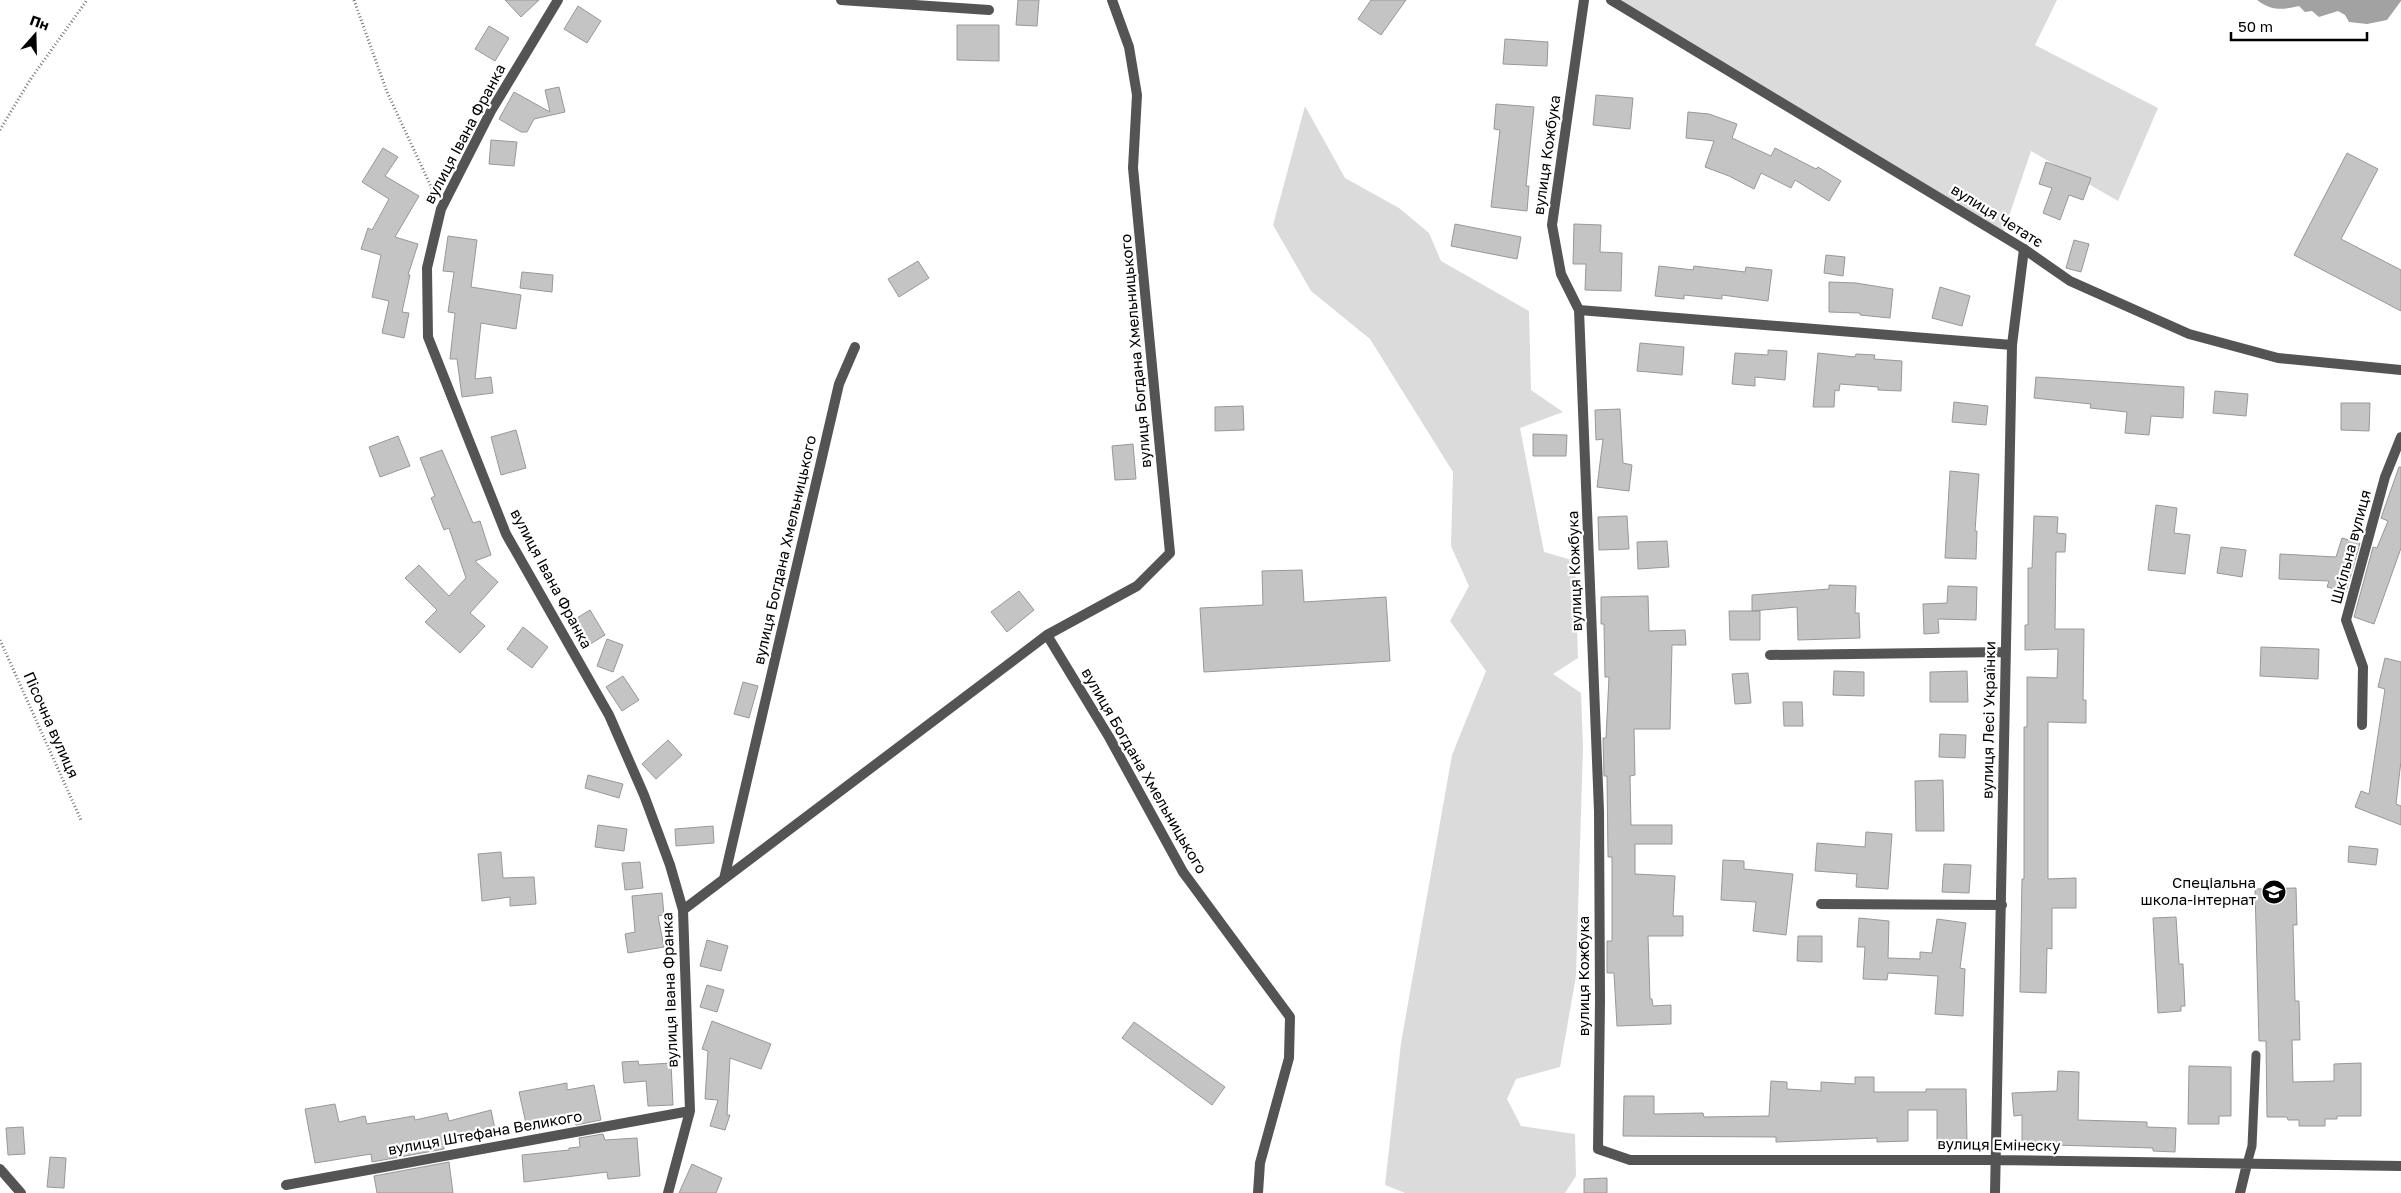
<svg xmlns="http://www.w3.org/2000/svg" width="2401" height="1193" font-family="'Golos Text',sans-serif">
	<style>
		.green { fill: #dbdbdb }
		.water { fill: #a2a2a2 }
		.building { fill: #c4c4c4; stroke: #989898 }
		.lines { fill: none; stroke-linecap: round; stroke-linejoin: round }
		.path { stroke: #767676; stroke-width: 3; stroke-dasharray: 1 2.5; stroke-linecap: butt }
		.service { stroke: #545454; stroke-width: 9 }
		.minor { stroke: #545454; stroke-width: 10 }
		.tertiary { stroke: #545454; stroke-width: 10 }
		.labels { text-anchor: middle; stroke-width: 4.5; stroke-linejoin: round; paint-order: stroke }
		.street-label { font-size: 15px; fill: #000; stroke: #fff }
		.poi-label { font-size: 15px; fill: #000; stroke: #fff; text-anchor: end }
	</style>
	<rect width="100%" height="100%" fill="#fff"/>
	<path class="green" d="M1617 0H2057L2035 45 2158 108 2118 201 2031 151 2002 237Z
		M1305 106 1345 178 1399 208 1429 233 1441 261 1529 311 1531 390 1563 412 1520 428 1544 552 1575 561 1578 658 1553 674 1581 693 1583 747 1576 976 1560 1067 1516 1079 1507 1099 1521 1126 1575 1134 1576 1176 1565 1193H1405L1385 1185 1401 1043 1452 755 1486 671 1450 621 1469 586 1451 546 1453 472 1370 339 1311 291 1273 225Z"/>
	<path class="water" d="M2257 0H2401V1L2387 20 2367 24 2349 22 2345 15 2338 11 2319 17 2312 11 2305 12 2299 6C2282 10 2271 11 2257 0Z"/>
	<path class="building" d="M505 0H539L521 17Z
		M1018 0H1039L1037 26 1016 25Z
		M1371 0H1406L1381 35 1358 19Z
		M578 6 601 21 587 43 564 29Z
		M957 25H999V61L957 60Z
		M489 26 509 38 495 61 475 49Z
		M1505 39 1548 42 1547 66 1503 64Z
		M559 87 565 112 534 119 527 132H521L499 119 514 92 550 112 545 90Z
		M1596 95 1633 98 1630 129 1593 125Z
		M1496 104 1534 107 1526 186H1529L1527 211 1491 207 1500 130 1494 129Z
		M1688 112 1709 114 1737 124 1732 138 1771 156 1775 148 1816 169 1818 167 1841 181 1829 201 1795 180 1791 188 1761 173 1754 189 1729 176 1705 167 1714 141 1686 138Z
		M491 140 517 142 514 166 489 164Z
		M383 148 398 157 385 176 419 196 395 237 418 244 408 275H410L402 312 409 313 404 338 382 333 389 301 372 297 381 255 361 249 368 228 372 230 389 199 362 182Z
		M2347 153 2378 169 2341 239 2401 270V311L2294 255Z
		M2046 162 2091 178 2083 200 2069 195 2060 220 2043 213 2052 188 2039 184Z
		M1455 224 1521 237 1517 259 1451 246Z
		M1574 224 1601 225 1600 252 1622 253 1621 291 1585 290 1586 264H1573Z
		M448 236 477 240 471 287 521 295 516 329 481 323 475 379 491 377 493 393 462 397 457 359H450L455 313 448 312 454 272 443 271Z
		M2074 240 2089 244 2081 272 2066 268Z
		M1826 255 1845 257 1843 276 1824 273Z
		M918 261 929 278 899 297 888 279Z
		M1659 266 1693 270 1694 266 1745 272 1746 267 1772 270 1768 301 1722 295V299L1684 295V299L1655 296Z
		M522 272 553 275 552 292 520 288Z
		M1829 282 1856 283 1893 289 1890 318 1860 315V313L1829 312Z
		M1940 287 1970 296 1962 326 1932 318Z
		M1640 343 1684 347 1682 375 1637 371Z
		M1768 350 1787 351 1785 380 1755 377V386L1732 384 1735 353 1768 355Z
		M1818 353 1855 357 1856 354 1875 355 1874 359 1902 361 1901 391 1878 390V387L1840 384 1839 391 1835 390 1834 407H1813Z
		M2036 377 2184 387 2183 418 2151 416 2149 435 2125 433 2127 412 2090 408 2091 404 2034 398Z
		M2215 391 2248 394 2246 416 2213 413Z
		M1954 402 1988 406 1986 425 1952 422Z
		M2341 403H2370L2369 431 2341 430Z
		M1243 406 1244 430 1215 431V407Z
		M1620 409 1623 463 1632 465 1629 491 1597 487 1603 439 1596 440 1595 410Z
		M516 430 526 468 501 475 491 437Z
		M1533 434 1567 435 1566 456H1533Z
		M398 436 410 466 380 477 369 447Z
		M1133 444 1136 479 1115 480 1112 446Z
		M442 450 473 523 480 521 491 555 475 561 498 582 470 613 485 626 460 653 425 622 437 610 405 578 419 565 449 596 466 578 449 528 444 530 431 498 435 496 420 458Z
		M2399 467H2401V548L2374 624 2354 617 2373 547 2377 548 2388 521 2381 518Z
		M1950 471 1979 474 1975 531H1977L1976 559 1945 558Z
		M2156 505 2177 508 2174 533 2190 535 2185 574 2148 570Z
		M1627 516 1629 549 1599 550 1598 517Z
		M2034 516 2058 517 2057 533 2066 534 2065 552H2056L2055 629H2084L2083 700H2086V723L2048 722V879L2076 878V908H2052V949L2047 948 2046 993 2020 992 2022 879H2024V727H2027V677L2057 678 2058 649 2025 650V625H2028V568H2032Z
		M2342 538 2360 543 2346 592 2327 587 2329 581 2279 579 2280 554 2336 557Z
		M1667 541 1669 567 1638 569 1637 542Z
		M2221 547 2246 550 2242 577 2217 573Z
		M1302 570 1304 602 1386 597 1390 661 1204 672 1200 608 1263 605 1262 571Z
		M1829 585 1856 586 1855 613H1859L1860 638 1798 640 1797 607 1752 611V595L1829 589Z
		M1948 586 1977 587 1976 620 1938 619 1939 633 1924 634 1923 604 1947 603Z
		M1019 591 1034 610 1007 632 991 612Z
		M1648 596 1649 631 1685 630 1686 645H1672L1670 729H1634L1635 775 1630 776 1631 825H1672V844H1635V874L1675 876 1673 916H1683V936H1648L1650 999H1652L1653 1006 1671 1005V1024L1617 1026 1614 973H1607V941H1612V857H1608L1607 776H1604L1603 738H1606L1609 677H1605L1604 624H1601V597Z
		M590 610 605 635 587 646 572 621Z
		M1729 611H1760V640H1730Z
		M523 627 548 647 532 668 507 649Z
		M607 639 623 645 613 672 597 666Z
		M2261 647 2319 649 2318 679 2260 676Z
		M2385 658 2401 662V761L2396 804 2401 806V825L2355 807 2361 791 2369 794 2385 689 2378 687Z
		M1834 671 1864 672V696L1833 695Z
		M1967 671 1968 702H1930V672Z
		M1748 673 1751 703 1735 704 1732 674Z
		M623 676 639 700 622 711 606 687Z
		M743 682 758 686 749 718 734 714Z
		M1783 702H1802L1803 726H1784Z
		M1940 734 1966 735 1965 758 1939 757Z
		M668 740 682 755 656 779 642 764Z
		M588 775 623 784 619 798 585 788Z
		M1943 780 1944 831H1916L1915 781Z
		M598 825 627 829 624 851 595 847Z
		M713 826 714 843 676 846 675 829Z
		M1866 832 1892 834 1888 889 1856 887 1857 874 1815 871 1817 843 1865 847Z
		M2349 846 2378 849 2376 865 2348 862Z
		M501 852 503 878 534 877 536 904 510 906V897L482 901 478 854Z
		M1723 860 1744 861V869L1793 874 1786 935 1753 931 1756 902 1721 900Z
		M640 862 643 888 625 890 622 863Z
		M1944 864 1971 865 1969 893 1942 892Z
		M2296 888 2297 925H2293L2295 1001H2299L2300 1040H2292L2293 1082 2334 1081V1064L2361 1063V1116H2337V1119H2325V1126H2299V1120H2288L2287 1117H2267L2266 1041H2259L2255 889Z
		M662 893 664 915 658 916 664 947 628 953 625 934 635 932 632 896Z
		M2176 917 2179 964H2183L2185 1006H2181V1011L2158 1013 2153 918Z
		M1859 918 1889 921 1888 958 1920 959V952L1932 953 1937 919 1966 923 1960 968 1965 969 1963 1016 1935 1014 1938 976 1888 973 1887 980 1863 979 1865 947H1857Z
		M1798 936H1822V962L1797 961Z
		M707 940 728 946 721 971 700 966Z
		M707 985 724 990 717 1012 700 1007Z
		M712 1021 771 1044 761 1069 730 1058 727 1115H730L725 1130 710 1126 718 1100 705 1099 708 1051 702 1049Z
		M1134 1022 1225 1087 1212 1105 1122 1038Z
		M638 1061 639 1065 671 1063 673 1105 648 1106 646 1081 624 1083 622 1062Z
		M2189 1066 2231 1067V1116H2219V1124H2188Z
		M2058 1071 2079 1072 2078 1120 2147 1122V1127L2176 1128 2175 1152 2153 1151V1148L2022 1144V1115L2014 1116 2012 1093 2057 1091Z
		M1855 1077H1874V1092H1926V1089H1966L1967 1141H1937V1110H1908V1141L1877 1142V1138L1776 1142V1137L1623 1136 1624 1096H1654V1114L1703 1113 1704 1117 1769 1116 1771 1081 1787 1082V1089L1821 1091V1082L1855 1084Z
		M567 1083V1090L594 1085 601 1120 576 1125 575 1118 527 1128 519 1092Z
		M335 1104 339 1122 365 1116 367 1124 414 1116 415 1120 447 1113 449 1121 491 1110 496 1134 446 1144 444 1145V1149L372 1162 371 1154 315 1163 305 1109Z
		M23 1127 25 1154 8 1155 6 1128Z
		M603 1134 605 1140 637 1138 640 1176 608 1179 607 1172 524 1182 522 1155 569 1150V1148L580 1147 579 1138Z
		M50 1157 66 1158 64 1188 47 1187Z
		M449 1162 453 1193H377L374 1176Z
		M692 1164 722 1178 716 1193H679Z
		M1607 1178V1193H1584V1179Z"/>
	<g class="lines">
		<path class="path" d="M354 0 387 92 434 193
			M0 130 30 80 87 0
			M0 640 81 820"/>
		<path class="service" d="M2247 1164 2252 1146 2256 1055"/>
		<path class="minor" d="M558 0 491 111 441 209 427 268 428 337 506 534 609 715 644 795 670 865 683 910 690 1111 668 1193
			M841 0 989 10
			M1584 0 1552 225 1561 274 1579 310 1599 811 1600 1001 1598 1149 1630 1160H1996L2401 1166
			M1579 310 2012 345
			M1047 635 1109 737 1183 872 1290 1017 1289 1058 1260 1163 1258 1193
			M1770 655 2005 652
			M2362 725 2363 667 2346 620 2385 477 2401 437
			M724 879 839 384 855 347
			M1821 904 2002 905
			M683 910 1047 635 1137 586 1170 553 1133 168 1137 95 1129 47 1112 0
			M0 1169 21 1193
			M286 1185 690 1111
			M1995 1193 2012 345 2024 249
			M2240 1193 2247 1164"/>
		<path class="tertiary" d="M1611 0 2024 249 2070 281 2189 334 2278 358 2401 370"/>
	</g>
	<defs>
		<symbol id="school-disc" viewBox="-11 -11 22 22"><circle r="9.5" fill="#000" stroke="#fff"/><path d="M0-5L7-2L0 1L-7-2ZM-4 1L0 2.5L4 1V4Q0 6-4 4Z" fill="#fff"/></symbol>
	</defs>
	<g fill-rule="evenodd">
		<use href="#school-disc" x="2260" y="878" width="28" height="28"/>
	</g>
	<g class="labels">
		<g class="street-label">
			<text transform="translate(465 134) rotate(-62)" y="5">вулиця Івана Франка</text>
			<text transform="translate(1547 155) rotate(-82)" y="5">вулиця Кожбука</text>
			<text transform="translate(1997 216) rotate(32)" y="5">вулиця Четатє</text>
			<text transform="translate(1136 351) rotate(-95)" y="5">вулиця Богдана Хмельницького</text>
			<text transform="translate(2351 547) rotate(-75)" y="5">Шкільна вулиця</text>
			<text transform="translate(785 550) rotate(-77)" y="5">вулиця Богдана Хмельницького</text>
			<text transform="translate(1575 571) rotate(-92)" y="5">вулиця Кожбука</text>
			<text transform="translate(551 579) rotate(62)" y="5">вулиця Івана Франка</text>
			<text transform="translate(1989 720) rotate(-89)" y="5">вулиця Лесі Українки</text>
			<text transform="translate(51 725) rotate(66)" y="5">Пісочна вулиця</text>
			<text transform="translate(1144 771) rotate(60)" y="5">вулиця Богдана Хмельницького</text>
			<text transform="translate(1584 976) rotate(-90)" y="5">вулиця Кожбука</text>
			<text transform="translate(670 990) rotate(-92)" y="5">вулиця Івана Франка</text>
			<text transform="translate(485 1133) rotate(-10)" y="5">вулиця Штефана Великого</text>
			<text transform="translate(1999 1145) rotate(1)" y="5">вулиця Емінеску</text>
		</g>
		<g class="poi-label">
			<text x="2256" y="888">Спеціальна<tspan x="2256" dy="17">школа-інтернат</tspan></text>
		</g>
	</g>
	<g transform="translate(35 35) rotate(20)" stroke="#ffffff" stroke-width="4" paint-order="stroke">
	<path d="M0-4L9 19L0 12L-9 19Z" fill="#000000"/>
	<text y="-8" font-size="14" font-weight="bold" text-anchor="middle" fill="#000000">Пн</text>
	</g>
	<path d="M2231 32v8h136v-8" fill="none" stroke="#000000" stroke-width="2.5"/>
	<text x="2238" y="32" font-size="15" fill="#000000" stroke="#ffffff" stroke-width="4" paint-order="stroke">50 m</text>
</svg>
